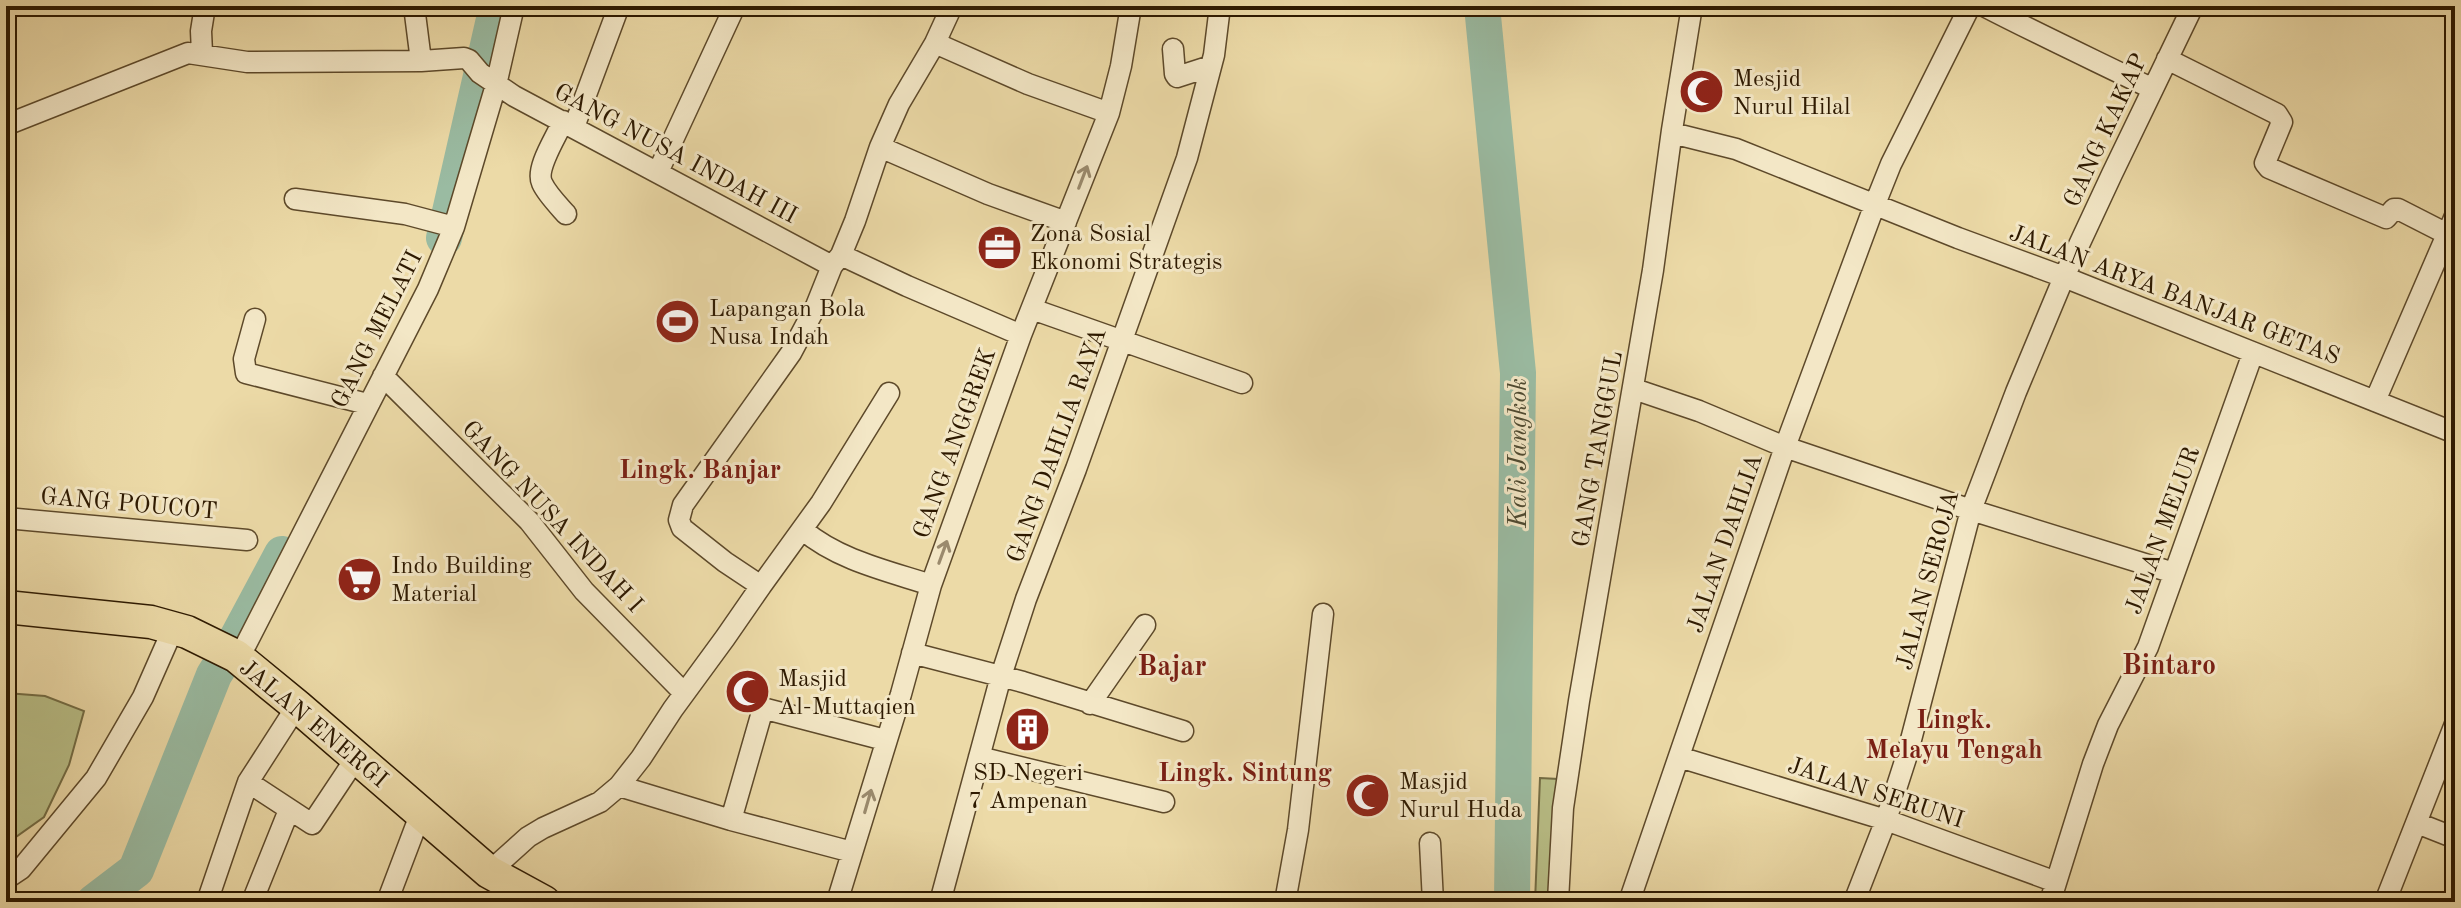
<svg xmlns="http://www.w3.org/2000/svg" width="2461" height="908" font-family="'Old Standard TT',serif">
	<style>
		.green { fill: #b9bf87; stroke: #736c44; stroke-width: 2 }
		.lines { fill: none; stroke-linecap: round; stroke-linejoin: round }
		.river { stroke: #9abba2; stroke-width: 36 }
		.minor-casing { stroke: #5d492a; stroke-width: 23 }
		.trunk-casing { stroke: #2d1900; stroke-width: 35 }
		.minor { stroke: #f3e7c6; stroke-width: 20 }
		.trunk { stroke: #ecdaa7; stroke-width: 32 }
		.oneway { stroke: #9a8a6d }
		.labels { text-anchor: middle; stroke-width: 6; stroke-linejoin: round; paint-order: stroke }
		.poi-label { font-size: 24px; fill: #2d1900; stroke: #f3e7c6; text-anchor: start }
		.street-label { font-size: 24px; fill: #2d1900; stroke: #f3e7c6 }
		.water-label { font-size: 26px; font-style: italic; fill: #4e4a31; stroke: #f3e7c6 }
		.neighbourhood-label { font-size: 26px; font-weight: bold; fill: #7a1f14; stroke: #f3e7c6 }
		.quarter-label { font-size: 28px; font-weight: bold; fill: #7a1f14; stroke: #f3e7c6 }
	</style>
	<rect width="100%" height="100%" fill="#ecdaa7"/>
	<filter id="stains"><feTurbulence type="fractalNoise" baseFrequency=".0025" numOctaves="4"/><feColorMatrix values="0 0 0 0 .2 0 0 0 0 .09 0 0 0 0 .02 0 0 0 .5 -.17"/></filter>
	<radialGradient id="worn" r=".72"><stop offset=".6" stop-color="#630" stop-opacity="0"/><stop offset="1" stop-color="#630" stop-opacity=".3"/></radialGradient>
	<path class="green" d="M6 693 45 696 84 711 69 765 44 817 6 844Z
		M1540 778 1558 779 1553 902H1535Z"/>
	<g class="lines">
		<path class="river" d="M1482 6 1518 373 1512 902
			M444 238 497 6
			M94 902 136 870 214 675 236 640 282 554"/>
		<defs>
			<path id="minor" d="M414 6 421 61
				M1984 6C2040 35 2096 61 2153 89
				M935 43 1028 84 1109 113
				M1173 49 1175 74 1177 77 1211 66
				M202 53 201 31 205 6
				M2167 59 2277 114 2282 122 2265 163 2269 168 2386 218 2394 209H2398L2447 234
				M563 121C557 136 535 168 542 183 547 194 558 205 566 214
				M6 125 188 53 247 62 421 61 464 58 469 60 480 73 514 96 832 266
				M574 127 619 6
				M1672 133 1736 149 1958 238 2064 277 2455 433
				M880 147 988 194 1066 222
				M658 172 735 6
				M295 199 405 214 454 227
				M841 255 907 286 1021 335
				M1032 309 1242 383
				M255 319 244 359 246 373 367 404
				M383 376 529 521 584 591 684 693
				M1634 389 1699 411 1785 447 1971 510 2174 573
				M2375 401 2455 216
				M6 518 247 540
				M803 530C838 560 888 571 931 585
				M761 586 821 503 889 393
				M912 653 1023 682 1183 731
				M239 658 428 289 454 227 496 85 514 6
				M1090 704 1145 625
				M979 757 1164 802
				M1679 757 1886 820 2056 882
				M248 782 312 824 356 758
				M619 786 731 820 852 852
				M731 820 762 712 766 709 885 740
				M2417 823 2455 838
				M1430 843 1433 902
				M489 872 528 837 543 828 600 802 619 786 641 758 673 709 725 638 761 586 725 562 682 528 679 520 683 505 791 353 816 306 832 266 841 255 855 221 880 147 899 104 935 43 952 6
				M6 879 21 869 96 778 143 697 173 629
				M1558 901 1563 808 1579 701 1653 270 1672 130 1692 6
				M207 902 248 782 297 706
				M252 902 289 810
				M387 902 420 815
				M837 902 901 694 931 585 1021 335 1109 113 1121 66 1131 6
				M940 902 1001 676 1026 599 1076 469 1187 158 1214 55 1220 6
				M1285 902 1298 830 1323 614
				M1629 902 1785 447 1875 204 1891 164 1970 6
				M1854 902 1886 820 1907 755 1971 510 2016 392 2064 277 2112 174 2193 6
				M2050 902 2093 764 2108 725 2148 647 2253 353
				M2385 902 2455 724"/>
			<path id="trunk" d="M6 607 151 622 187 632 236 656 297 706 489 872 544 902"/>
		</defs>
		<use href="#minor" class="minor-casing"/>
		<use href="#trunk" class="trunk-casing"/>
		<use href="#minor" class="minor"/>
		<use href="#trunk" class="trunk"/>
	</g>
	<defs><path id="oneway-shaft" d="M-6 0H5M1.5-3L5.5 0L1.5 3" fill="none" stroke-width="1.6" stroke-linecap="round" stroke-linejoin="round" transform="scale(2)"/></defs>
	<g class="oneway">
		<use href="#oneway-shaft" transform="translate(1083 177) rotate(-69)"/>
		<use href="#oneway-shaft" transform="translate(943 552) rotate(-70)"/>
		<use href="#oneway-shaft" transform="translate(868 801) rotate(-74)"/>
	</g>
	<defs>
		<symbol id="mosque-disc" viewBox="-11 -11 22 22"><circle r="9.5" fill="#8f2418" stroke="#f3e7c6"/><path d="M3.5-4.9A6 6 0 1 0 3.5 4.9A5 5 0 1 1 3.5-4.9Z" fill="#fff"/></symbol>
		<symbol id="office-disc" viewBox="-11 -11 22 22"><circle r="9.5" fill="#8f2418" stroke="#f3e7c6"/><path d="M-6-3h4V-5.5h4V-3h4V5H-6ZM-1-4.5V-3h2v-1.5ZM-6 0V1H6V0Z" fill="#fff"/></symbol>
		<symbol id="stadium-disc" viewBox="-11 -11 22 22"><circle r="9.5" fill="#8f2418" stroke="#f3e7c6"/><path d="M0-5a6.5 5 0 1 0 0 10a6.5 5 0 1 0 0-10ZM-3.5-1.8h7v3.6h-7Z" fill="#fff"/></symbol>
		<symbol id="supermarket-disc" viewBox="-11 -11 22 22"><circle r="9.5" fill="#8f2418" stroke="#f3e7c6"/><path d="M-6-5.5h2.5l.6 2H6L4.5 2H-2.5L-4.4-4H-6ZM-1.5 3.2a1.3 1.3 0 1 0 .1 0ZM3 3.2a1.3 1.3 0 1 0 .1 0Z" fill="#fff"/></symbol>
		<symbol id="building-disc" viewBox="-11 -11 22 22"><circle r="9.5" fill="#8f2418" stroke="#f3e7c6"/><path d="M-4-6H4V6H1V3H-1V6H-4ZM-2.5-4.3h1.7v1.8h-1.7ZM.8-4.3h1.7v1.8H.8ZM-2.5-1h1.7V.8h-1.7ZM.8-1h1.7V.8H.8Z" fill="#fff"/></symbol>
	</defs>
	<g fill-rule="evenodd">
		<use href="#mosque-disc" x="1676" y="66" width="51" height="51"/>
		<use href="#office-disc" x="974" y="222" width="51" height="51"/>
		<use href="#stadium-disc" x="652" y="296" width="51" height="51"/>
		<use href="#supermarket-disc" x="334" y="554" width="51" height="51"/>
		<use href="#mosque-disc" x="722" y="666" width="51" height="51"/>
		<use href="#building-disc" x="1002" y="704" width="51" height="51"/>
		<use href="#mosque-disc" x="1342" y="770" width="51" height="51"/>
	</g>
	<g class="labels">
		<g class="poi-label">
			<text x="1733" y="86">Mesjid<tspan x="1733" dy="28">Nurul Hilal</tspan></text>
			<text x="1030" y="241">Zona Sosial<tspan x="1030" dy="28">Ekonomi Strategis</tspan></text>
			<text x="709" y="316">Lapangan Bola<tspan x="709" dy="28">Nusa Indah</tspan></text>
			<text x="391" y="573">Indo Building<tspan x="391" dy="28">Material</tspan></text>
			<text x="778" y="686">Masjid<tspan x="778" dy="28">Al-Muttaqien</tspan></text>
			<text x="1028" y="780" text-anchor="middle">SD Negeri<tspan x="1028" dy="28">7 Ampenan</tspan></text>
			<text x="1399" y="789">Masjid<tspan x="1399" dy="28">Nurul Huda</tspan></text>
		</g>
		<g class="street-label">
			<text transform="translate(2105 130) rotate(-65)" y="8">GANG KAKAP</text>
			<text transform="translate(676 153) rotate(28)" y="8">GANG NUSA INDAH III</text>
			<text transform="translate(2175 294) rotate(21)" y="8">JALAN ARYA BANJAR GETAS</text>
			<text transform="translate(376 329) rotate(-63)" y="8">GANG MELATI</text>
			<text transform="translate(954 443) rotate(-70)" y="8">GANG ANGGREK</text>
			<text transform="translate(1056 445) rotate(-70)" y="8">GANG DAHLIA RAYA</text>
			<text transform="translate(1597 449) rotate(-80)" y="8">GANG TANGGUL</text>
			<text transform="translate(129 503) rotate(5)" y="8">GANG POUCOT</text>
			<text transform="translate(553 516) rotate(47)" y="8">GANG NUSA INDAH I</text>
			<text transform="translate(2162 530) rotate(-70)" y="8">JALAN MELUR</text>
			<text transform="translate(1724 543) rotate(-71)" y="8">JALAN DAHLIA</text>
			<text transform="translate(1927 580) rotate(-75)" y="8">JALAN SEROJA</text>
			<text transform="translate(314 723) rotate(40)" y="8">JALAN ENERGI</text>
			<text transform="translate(1876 792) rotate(18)" y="8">JALAN SERUNI</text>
		</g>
		<g class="water-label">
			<text transform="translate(1517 453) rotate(-90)" y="9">Kali Jangkok</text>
		</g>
		<g class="neighbourhood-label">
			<text x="700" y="478">Lingk. Banjar</text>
			<text x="1954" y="728">Lingk.<tspan x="1954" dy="30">Melayu Tengah</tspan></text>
			<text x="1245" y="781">Lingk. Sintung</text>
		</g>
		<g class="quarter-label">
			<text x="2169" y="674">Bintaro</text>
			<text x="1172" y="675">Bajar</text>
		</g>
	</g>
	<rect width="2461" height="908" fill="none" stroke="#ecdaa7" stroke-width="32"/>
	<rect x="8" y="8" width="2445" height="892" fill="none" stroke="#2d1900" stroke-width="4"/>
	<rect x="16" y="16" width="2429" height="876" fill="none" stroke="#2d1900" stroke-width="2"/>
	<rect width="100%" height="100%" filter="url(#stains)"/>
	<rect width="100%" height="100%" fill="url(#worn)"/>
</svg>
